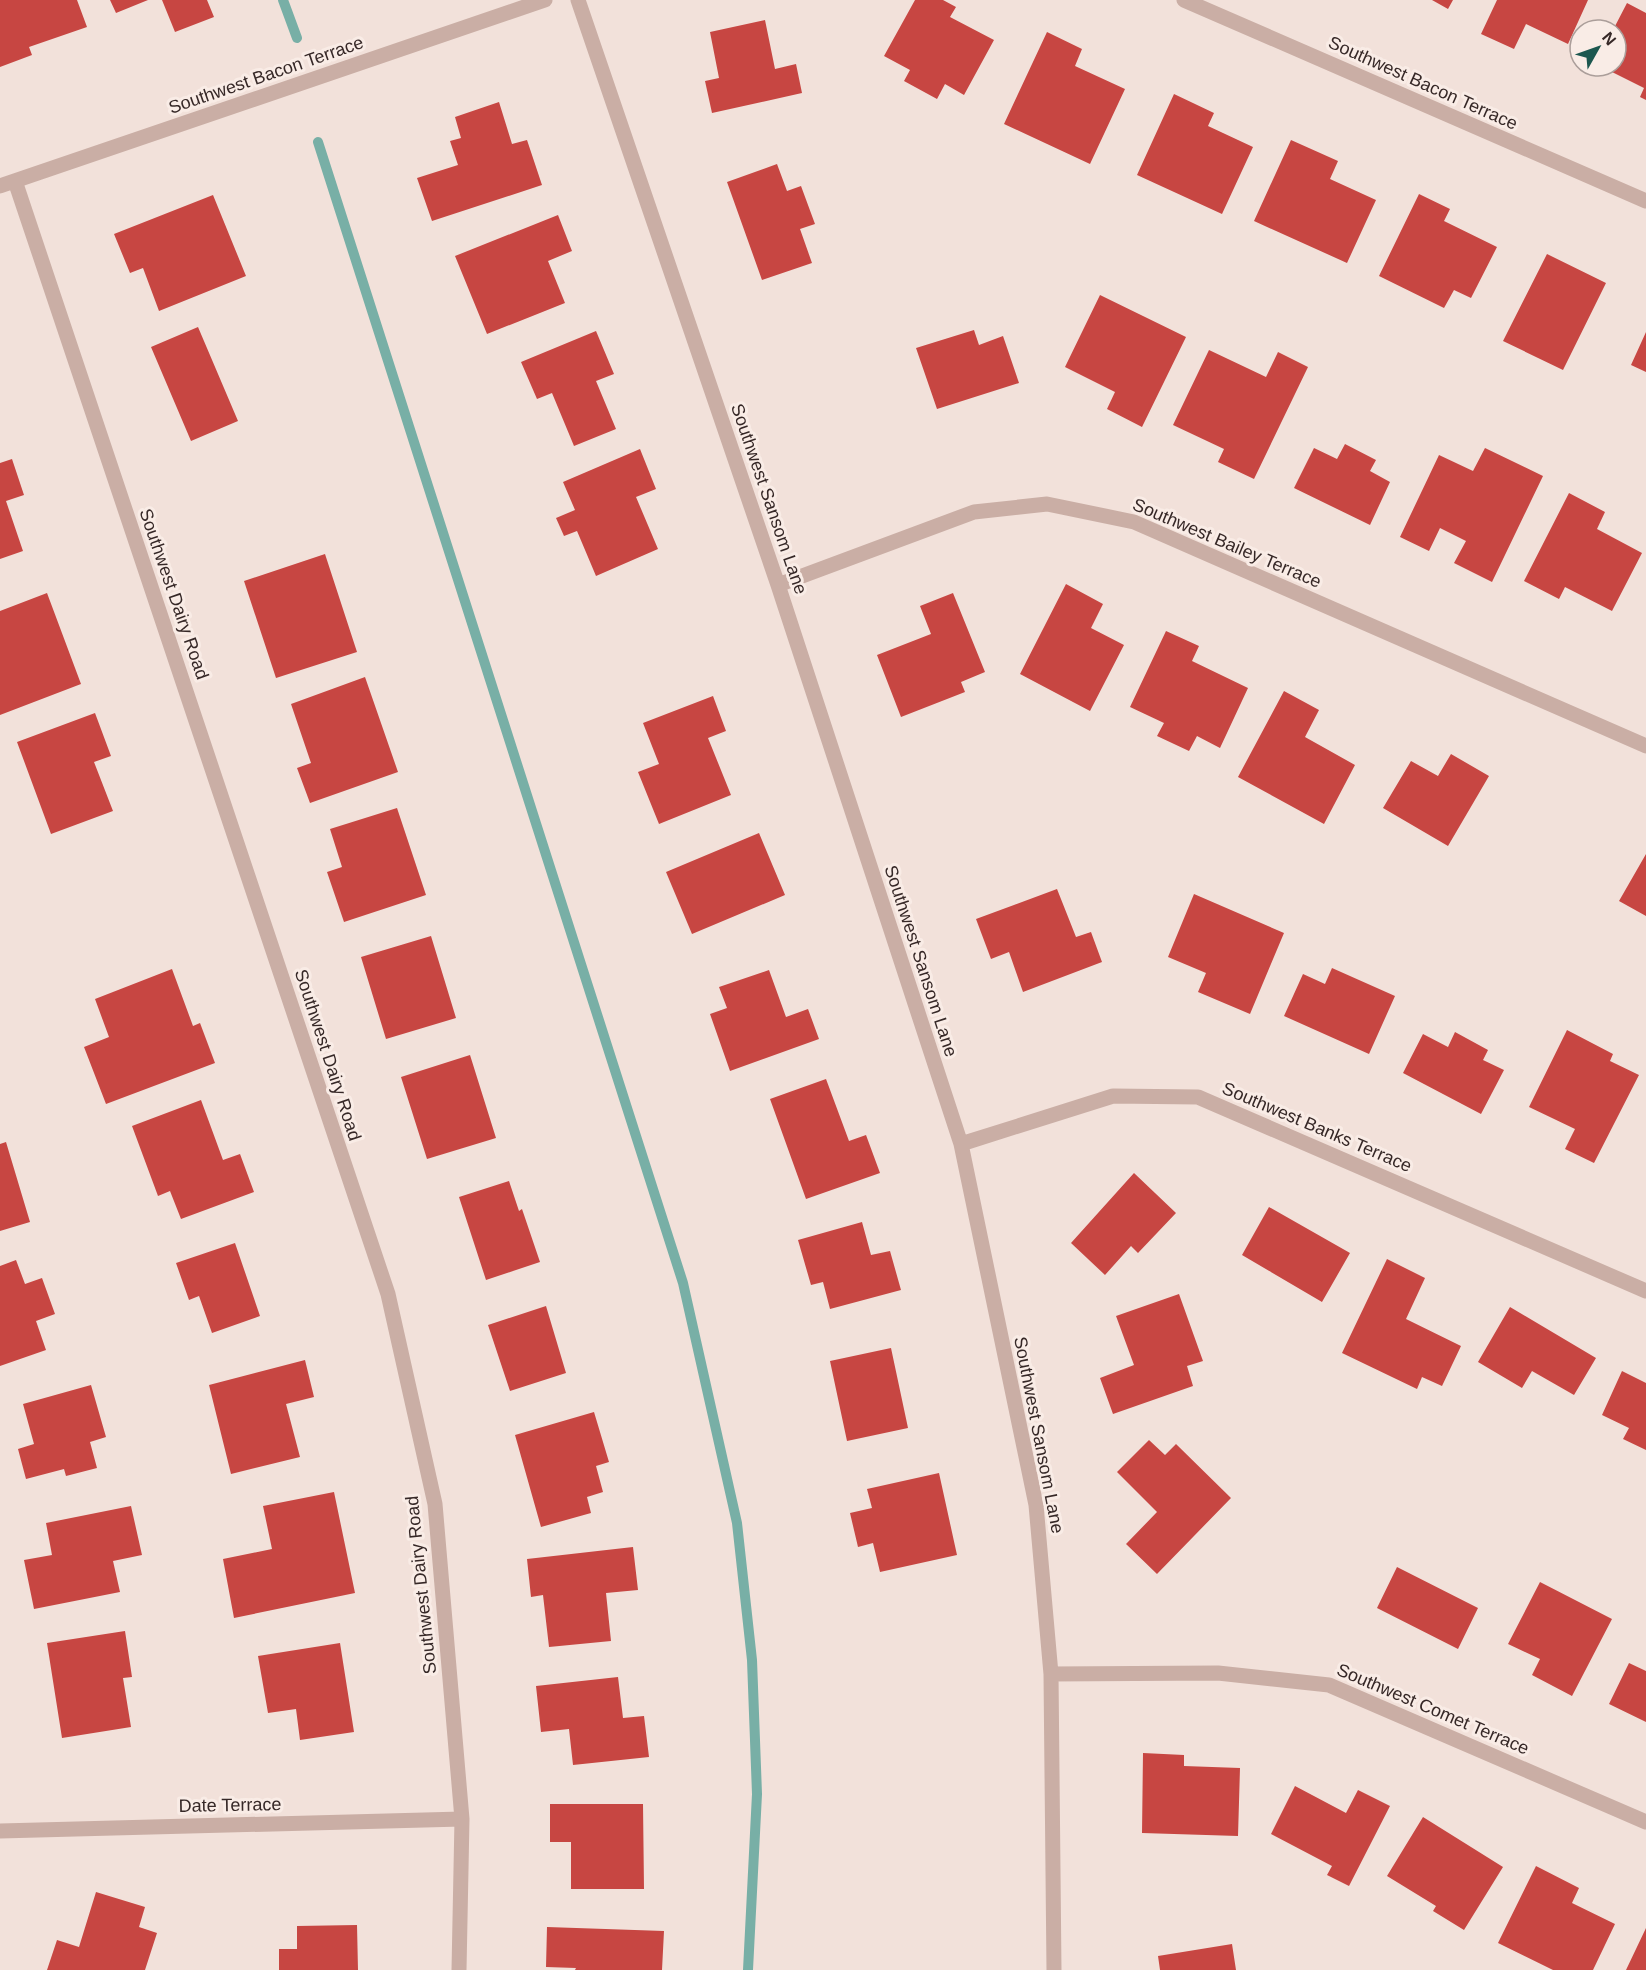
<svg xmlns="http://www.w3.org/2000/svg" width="1646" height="1970" font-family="Arial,sans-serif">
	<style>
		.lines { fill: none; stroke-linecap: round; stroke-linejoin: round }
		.stream { stroke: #78afa6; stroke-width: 10 }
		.building { fill: #c74642 }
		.street { stroke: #caaea5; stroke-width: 15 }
		.labels { text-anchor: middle; stroke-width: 6; stroke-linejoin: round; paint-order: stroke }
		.street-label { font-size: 18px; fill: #362827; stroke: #f9ece6 }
	</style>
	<rect width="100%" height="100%" fill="#f2e1da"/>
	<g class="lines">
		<path class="stream" d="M283 0 297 38
			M318 142 683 1283 737 1523 752 1660 757 1794 748 1970"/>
	</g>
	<path class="building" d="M0 0H77L87 27 29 47 32 55 0 67Z
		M110 0H148L116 13Z
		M162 0H207L214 17 175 32Z
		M915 0H943L956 7 950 17 994 40 964 95 945 84 937 99 904 81 910 70 884 56Z
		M1432 0H1453L1448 9Z
		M1497 0H1588L1568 44 1526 24 1514 49 1481 34Z
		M1627 3 1646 13V100L1640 97 1644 88 1600 66H1616V30H1613Z
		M765 20 775 69 796 64 802 93 712 113 705 81 719 78 710 32Z
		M1047 32 1082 49 1075 66 1125 89 1090 164 1004 124Z
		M1174 94 1214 113 1208 126 1253 147 1222 214 1137 175Z
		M499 102 512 144 527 140 542 185 432 221 417 178 458 165 450 141 461 138 455 117Z
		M1291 140 1338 161 1330 179 1376 200 1347 263 1254 221Z
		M777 164 787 191 801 186 815 224 800 229 812 263 762 280 727 182Z
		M1419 194 1450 209 1444 221 1497 247 1471 298 1454 290 1444 308 1379 276Z
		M213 195 246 276 159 311 143 268 130 273 114 234Z
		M558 215 572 251 548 261 565 303 487 334 455 256Z
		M1547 254 1606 283 1563 370 1503 341Z
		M1100 295 1186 337 1142 427 1107 409 1115 392 1065 367Z
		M198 327 238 421 191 441 151 347Z
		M974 330 979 345 1003 336 1019 383 937 409 916 348Z
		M596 331 614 374 596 381 616 429 574 446 552 393 537 399 521 362Z
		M1646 332V372L1631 365Z
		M1209 350 1266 377 1278 352 1308 367 1254 479 1218 462 1224 449 1173 425Z
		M1345 444 1376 460 1370 471 1390 482 1370 525 1294 488 1314 448 1337 459Z
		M1485 448 1543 476 1492 582 1454 563 1466 541 1440 528 1429 551 1400 537 1439 455 1473 471Z
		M640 449 656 489 636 497 658 549 596 576 577 531 564 536 556 518 575 510 563 482Z
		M12 459 24 495 6 501 23 551 0 559V463Z
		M1569 493 1605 512 1597 529 1642 553 1612 611 1565 587 1559 599 1524 581Z
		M325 554 357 652 276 678 244 581Z
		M1066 584 1103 604 1091 628 1124 645 1090 711 1020 674Z
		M47 593 81 684 0 715V611Z
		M953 593 985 672 961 682 965 692 901 717 877 655 931 634 920 606Z
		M1166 631 1199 646 1192 661 1248 688 1220 748 1197 736 1189 751 1157 736 1164 723 1130 707Z
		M365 677 398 772 310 803 297 768 311 763 291 704Z
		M1284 691 1319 710 1305 737 1355 765 1324 824 1238 777Z
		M713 696 726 731 708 738 731 795 659 824 638 772 659 764 643 723Z
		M95 713 111 756 94 762 113 811 51 834 17 742Z
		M1451 754 1489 776 1448 846 1383 808 1411 761 1438 776Z
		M397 808 426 895 344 922 327 872 342 867 330 829Z
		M759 833 785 895 692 934 666 872Z
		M1646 854V916L1619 901Z
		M1057 889 1076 937 1091 932 1102 962 1023 992 1009 952 991 959 976 919Z
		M1194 894 1284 933 1250 1014 1198 992 1206 973 1168 957Z
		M431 936 456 1018 386 1039 361 957Z
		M1332 968 1395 996 1369 1054 1284 1016 1303 974 1325 984Z
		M172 969 193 1026 200 1023 215 1063 106 1104 84 1047 109 1037 95 999Z
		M769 970 786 1017 808 1009 819 1039 730 1071 710 1014 727 1008 719 987Z
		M1567 1030 1613 1054 1610 1061 1639 1075 1594 1163 1565 1149 1575 1129 1529 1107Z
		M1455 1032 1488 1050 1483 1060 1504 1070 1481 1114 1403 1073 1423 1034 1448 1047Z
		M470 1055 496 1138 427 1159 401 1077Z
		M826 1079 849 1141 866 1135 880 1173 806 1199 770 1099Z
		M201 1100 223 1160 240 1154 254 1192 181 1219 170 1191 158 1196 132 1126Z
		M6 1142 30 1222 0 1231V1144Z
		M1134 1173 1176 1213 1138 1253 1131 1246 1105 1275 1071 1243Z
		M509 1181 519 1211 522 1209 540 1262 486 1280 459 1197Z
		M1269 1207 1350 1253 1322 1302 1242 1255Z
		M862 1222 871 1255 890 1251 901 1290 830 1309 823 1282 811 1285 798 1240Z
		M235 1243 260 1316 212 1333 199 1296 189 1300 176 1263Z
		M1387 1259 1425 1278 1406 1319 1461 1346 1442 1386 1422 1377 1417 1389 1342 1353Z
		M16 1260 25 1284 42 1278 55 1314 36 1321 46 1350 0 1366V1266Z
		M1179 1294 1203 1361 1187 1366 1193 1386 1113 1414 1100 1378 1134 1365 1116 1316Z
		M546 1306 566 1373 510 1391 488 1325Z
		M1510 1307 1596 1358 1574 1395 1532 1371 1522 1388 1478 1362Z
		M891 1348 908 1428 847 1441 830 1361Z
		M305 1360 314 1397 286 1404 300 1457 231 1474 209 1385Z
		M1622 1371 1646 1383V1450L1623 1439 1629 1428 1602 1415Z
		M91 1385 106 1437 90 1442 97 1468 66 1476 64 1469 26 1479 18 1449 34 1444 23 1404Z
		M594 1412 609 1462 596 1466 603 1492 587 1497 591 1513 541 1527 515 1435Z
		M1149 1440 1165 1455 1176 1444 1231 1498 1157 1574 1126 1544 1157 1512 1117 1472Z
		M939 1473 957 1555 880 1572 873 1543 858 1547 850 1513 872 1508 867 1489Z
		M334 1492 355 1593 234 1618 223 1559 272 1549 263 1506Z
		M131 1506 142 1555 113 1561 120 1592 34 1609 24 1560 52 1555 46 1523Z
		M633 1547 638 1590 606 1593 611 1641 549 1647 543 1595 531 1597 527 1559Z
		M1397 1567 1478 1608 1458 1649 1377 1608Z
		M1540 1582 1612 1619 1572 1696 1532 1675 1540 1659 1508 1644Z
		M125 1631 132 1677 123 1678 131 1727 62 1738 47 1643Z
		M340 1643 354 1732 300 1740 296 1709 268 1713 258 1656Z
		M1629 1663 1646 1671V1722L1609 1704Z
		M618 1677 623 1718 644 1716 649 1757 573 1765 569 1729 541 1732 536 1686Z
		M1143 1753 1184 1755V1766L1240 1768 1238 1836 1142 1833Z
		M1295 1786 1346 1813 1358 1790 1390 1806 1349 1886 1327 1875 1332 1866 1271 1834Z
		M550 1804H643L644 1889H571V1842H550Z
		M1423 1817 1503 1867 1464 1930 1433 1911 1436 1906 1387 1876Z
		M1536 1866 1579 1888 1572 1903 1615 1924 1593 1970H1553L1498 1943Z
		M96 1892 145 1907 139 1927 157 1933 145 1970H47L57 1940 79 1947Z
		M357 1925 358 1970H279V1949H297V1926Z
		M547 1927 664 1931 662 1970H575L576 1968 546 1967Z
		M1646 1928V1970H1626Z
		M1232 1944 1236 1970H1160L1158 1956Z"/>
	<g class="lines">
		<path class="street" d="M578 0 778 585 961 1144 1036 1505 1051 1674 1054 1970
			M1184 0 1646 201
			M15 181 388 1294 435 1504 462 1819 459 1970
			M0 186 545 0
			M778 585 974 512 1047 504 1134 522 1646 746
			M961 1144 1113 1096 1198 1097 1646 1291
			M1051 1674 1218 1673 1329 1685 1646 1822
			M0 1831 462 1819"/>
	</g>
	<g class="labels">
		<g class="street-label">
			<text transform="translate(266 75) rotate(-19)" y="6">Southwest Bacon Terrace</text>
			<text transform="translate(1423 83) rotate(24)" y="6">Southwest Bacon Terrace</text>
			<text transform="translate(769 499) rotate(71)" y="6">Southwest Sansom Lane</text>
			<text transform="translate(1227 543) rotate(23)" y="6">Southwest Bailey Terrace</text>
			<text transform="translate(174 594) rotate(71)" y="6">Southwest Dairy Road</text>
			<text transform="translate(921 961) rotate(72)" y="6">Southwest Sansom Lane</text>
			<text transform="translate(328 1055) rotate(72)" y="6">Southwest Dairy Road</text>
			<text transform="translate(1317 1127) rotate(23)" y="6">Southwest Banks Terrace</text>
			<text transform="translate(1039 1435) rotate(79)" y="6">Southwest Sansom Lane</text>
			<text transform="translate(421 1585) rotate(-96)" y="6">Southwest Dairy Road</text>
			<text transform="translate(1433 1709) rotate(23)" y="6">Southwest Comet Terrace</text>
			<text transform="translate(230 1805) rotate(-1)" y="6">Date Terrace</text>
		</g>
	</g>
	<g transform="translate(1598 48) rotate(50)"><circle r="28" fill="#f9ece6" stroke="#ab9e9a" stroke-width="1.5"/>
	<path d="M0-4.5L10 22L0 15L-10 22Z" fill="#1c574f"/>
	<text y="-9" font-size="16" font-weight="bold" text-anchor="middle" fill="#362827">N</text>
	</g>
</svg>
